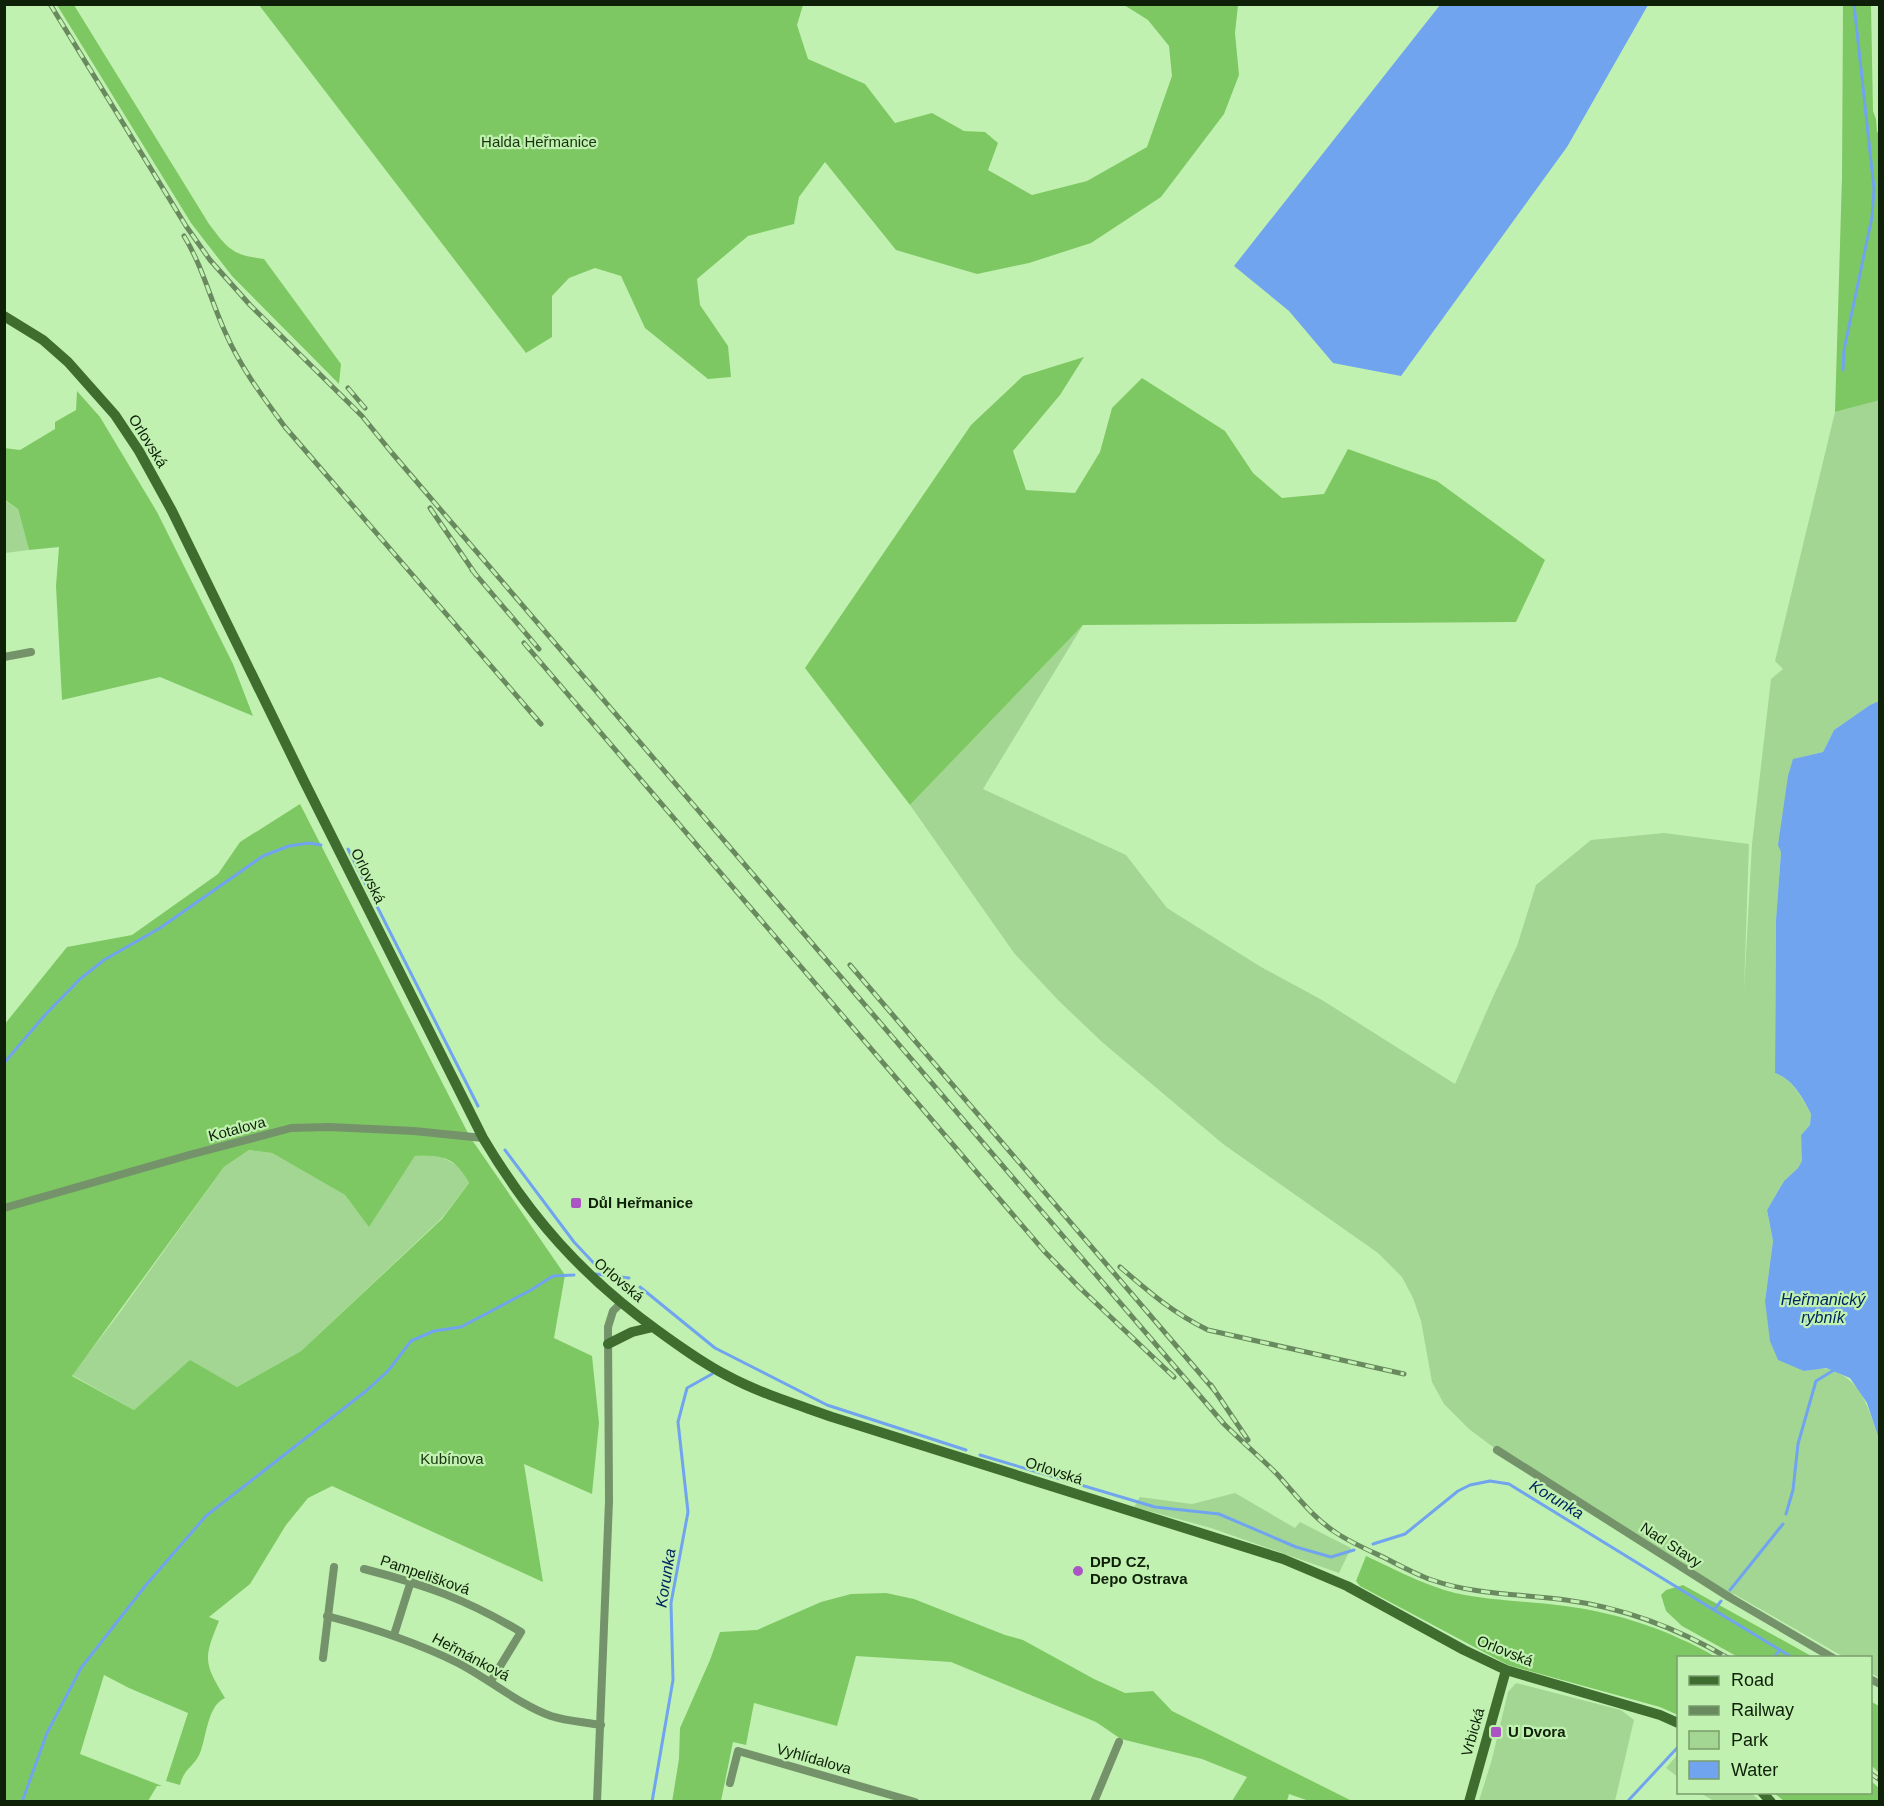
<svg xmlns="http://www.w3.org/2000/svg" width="1884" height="1806" font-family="Helvetica,sans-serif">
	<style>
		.green { fill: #a4d693 }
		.forest { fill: #7ec863; fill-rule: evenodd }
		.water { fill: #71a4ef }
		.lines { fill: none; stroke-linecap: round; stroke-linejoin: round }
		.stream { stroke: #71a4ef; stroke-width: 3 }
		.street { stroke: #74936a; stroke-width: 8 }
		.secondary { stroke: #3f6d2f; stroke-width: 10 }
		.rail-casing { stroke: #698a5e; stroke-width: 5 }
		.rail { stroke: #c1f1b1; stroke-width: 3; stroke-dasharray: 9; stroke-linecap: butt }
		.poi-dot { fill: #ab55c4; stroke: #c1f1b1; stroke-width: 2 }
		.labels { text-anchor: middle; stroke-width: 4.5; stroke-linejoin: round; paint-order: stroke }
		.park-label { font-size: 15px; fill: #17340c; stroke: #c1f1b1 }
		.street-label { font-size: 15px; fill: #0e2008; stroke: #c1f1b1 }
		.poi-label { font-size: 15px; font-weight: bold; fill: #0e2008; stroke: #c1f1b1; text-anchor: start }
		.water-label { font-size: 16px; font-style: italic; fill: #002760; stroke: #c1f1b1 }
	</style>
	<rect width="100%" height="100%" fill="#c1f1b1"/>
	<path class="green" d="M1879 400V701L1870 705 1834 730 1823 752 1798 758 1781 852 1776 920 1775 1073C1793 1079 1802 1098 1811 1114L1810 1125 1801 1135 1803 1161 1798 1168 1784 1181 1767 1210 1773 1241 1765 1301 1804 1371C1812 1370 1821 1367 1828 1369 1862 1378 1869 1410 1879 1439V1678L1871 1673 1870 1658 1844 1657 1734 1594 1729 1597 1497 1450 1469 1429 1444 1404 1432 1382 1421 1321 1413 1298 1402 1277 1378 1253 1223 1144 1102 1042 1059 1001 1014 953 910 805 1083 625 983 789 1126 855 1167 908 1261 967 1322 1000 1455 1084 1492 999 1517 946 1536 885 1591 840 1664 833 1749 844 1744 990 1752 844 1771 679 1783 669 1775 661 1835 412Z
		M4 500 18 509 29 550 5 553Z
		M249 1150 272 1153 345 1195 369 1226 415 1156 438 1155 460 1167 469 1183 442 1218 301 1351 237 1387 190 1361 134 1410 72 1375 118 1315 224 1167Z
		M1235 1493 1295 1528 1300 1522 1351 1548 1339 1573 1211 1528 1134 1507 1140 1497 1192 1504Z
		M1516 1683 1621 1710 1634 1720 1615 1801H1479L1492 1759 1508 1692Z
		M1678 1754V1777L1666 1768Z
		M1700 1793H1751L1760 1801H1714Z"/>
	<path class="forest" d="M57 5H74L209 224C228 249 232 255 264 259L341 364 339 384 232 276 191 223Z
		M259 5H803L797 25 808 59 865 84 895 123 932 113 964 131 985 132 998 143 988 170 1032 195 1087 181 1147 147 1172 76 1169 46 1148 20 1124 5H1238L1235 33 1239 75 1224 114 1161 197 1091 243 1029 263 977 274 896 250 825 162 799 197 794 224 748 236 697 279 700 305 728 346 731 377 708 379 645 328 621 276 595 268 569 278 552 296V337L526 353Z
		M1843 5H1871L1873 111 1876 119 1877 132 1880 133V400L1835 412 1842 177Z
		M1084 357 1060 395 1013 451 1026 490 1075 493 1100 452 1112 408 1142 378 1225 431 1253 473 1282 498 1324 494 1348 449 1437 481 1545 560 1516 622 1083 625 910 805 805 668 971 425 1023 376Z
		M77 391 100 417 157 512 233 664 253 716 160 677 62 700 56 586 59 547 29 550 18 509 5 500 4 448 20 450 55 429V422L76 410Z
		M300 804 470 1137 565 1275 554 1338 592 1356 599 1423 592 1494 524 1464 543 1582 332 1486 308 1498 286 1525 250 1584 209 1617 219 1621C203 1659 204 1663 225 1698 207 1706 207 1736 200 1753 195 1766 184 1768 180 1785L166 1781 188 1713 129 1688 104 1675 80 1754 162 1786H157L148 1801H5L4 1025 67 947 132 935 218 874 240 842ZM249 1150 272 1153 345 1195 369 1227 415 1156C443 1155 455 1157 469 1183L442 1219 301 1351 237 1387 190 1360 134 1410 72 1376 224 1167Z
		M1366 1556C1396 1570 1424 1585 1455 1593 1491 1601 1529 1601 1565 1606 1619 1613 1669 1630 1716 1657L1678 1658V1715L1660 1707 1508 1665 1360 1586 1356 1581Z
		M1683 1585 1813 1657H1738L1682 1626 1666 1611 1661 1595 1666 1590Z
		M886 1593 914 1599 1005 1635 1023 1640 1094 1679 1125 1693 1153 1691 1172 1711 1352 1801H1309L1289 1794 1287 1801H1232L1247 1777 1202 1759 1121 1739 1096 1722 951 1662 856 1656 837 1726 754 1703 746 1745 733 1742 721 1801 672 1802 679 1759 680 1728 710 1660 720 1632 757 1630 821 1602 851 1594Z
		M1870 1701 1879 1706V1773L1871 1765Z
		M1871 1781 1879 1788V1801H1784L1774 1793 1870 1792Z"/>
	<path class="water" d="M1440 5H1648L1567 147 1401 376 1333 363 1289 311 1234 266Z
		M1879 701V1439L1867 1403 1850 1378 1826 1368 1804 1371 1778 1360 1770 1341 1765 1301 1773 1241 1767 1210 1784 1181 1798 1168 1802 1161 1801 1135 1810 1125 1811 1114C1803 1098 1793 1079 1775 1073L1776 920 1781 852 1778 845 1788 776 1793 759 1823 752 1834 730 1870 705Z"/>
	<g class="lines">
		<path class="stream" d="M1843 370 1844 350 1872 217 1874 189 1854 4
			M348 849 478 1106
			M4 1063 45 1015 80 979 104 960 160 928 263 856 289 846 309 843 321 845
			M505 1150 574 1242 605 1275
			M596 1274 629 1278
			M640 1287 715 1348 827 1405 966 1450
			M980 1455 1155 1507 1219 1514 1296 1547 1331 1557 1354 1550
			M1786 1514 1793 1490 1798 1444 1816 1381 1834 1370
			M1373 1544 1405 1534 1458 1491 1470 1485 1490 1481 1509 1484 1714 1610 1721 1601
			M1730 1590 1783 1524
			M1714 1610 1780 1650 1773 1658
			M1780 1650 1793 1658
			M22 1802 47 1733 81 1668 146 1585 206 1516 366 1391 388 1371 411 1341 434 1331 461 1327 531 1290 553 1276 574 1275
			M652 1802 673 1680 671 1603 688 1512 678 1422 687 1388 712 1374
			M1627 1802 1678 1747"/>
		<path class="street" d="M4 657 31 652
			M4 1208 189 1155 291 1128 329 1127 414 1131 483 1138
			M1497 1450 1729 1597 1833 1658
			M364 1569C423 1584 468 1600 521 1632L491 1681
			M327 1616C373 1628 416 1642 458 1663 489 1679 518 1704 551 1716 566 1721 584 1722 601 1725
			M394 1635 411 1581
			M323 1658 334 1567
			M1870 1679 1880 1684
			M730 1783 738 1751 915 1802
			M597 1802 609 1501 608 1327 613 1311 621 1303
			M1094 1802 1119 1742"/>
		<path class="secondary" d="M4 316 43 340 68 362 115 415 139 451 172 511 304 781 483 1138C530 1217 582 1276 657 1330 679 1346 701 1362 726 1375 759 1393 796 1404 832 1417L1283 1559 1347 1586 1464 1650 1506 1670 1660 1715 1678 1723
			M608 1344 632 1332 653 1327
			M1762 1792 1771 1802
			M1469 1802 1506 1670"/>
		<defs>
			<path id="rail" d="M50 4 186 226 210 260 250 305 362 416 392 453 1224 1424C1241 1441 1260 1457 1277 1474 1296 1495 1314 1519 1338 1534 1352 1543 1368 1550 1383 1557 1399 1565 1415 1574 1432 1580 1475 1595 1522 1594 1566 1600 1625 1608 1677 1628 1728 1658
				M184 236C203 267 211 302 226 334 241 368 263 397 285 427L541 724
				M348 388 365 408
				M430 508 476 575
				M472 570 539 649
				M524 643 1044 1251 1080 1288 1174 1377
				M850 965 1215 1391
				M1120 1267C1149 1292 1173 1313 1208 1330L1404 1374
				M1211 1385 1248 1440
				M1870 1773 1880 1780"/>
		</defs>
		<use href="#rail" class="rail-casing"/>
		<use href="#rail" class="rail"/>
	</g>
	<g class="poi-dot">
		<rect x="570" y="1197" width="12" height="12" rx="3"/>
		<circle cx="1078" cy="1571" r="6"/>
		<rect x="1490" y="1726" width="12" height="12" rx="3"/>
	</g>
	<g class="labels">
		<g class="park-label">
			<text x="539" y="147">Halda Heřmanice</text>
			<text x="452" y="1464">Kubínova</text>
		</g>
		<g class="street-label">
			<text transform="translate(148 441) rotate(58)" y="5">Orlovská</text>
			<text transform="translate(368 876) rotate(64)" y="5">Orlovská</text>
			<text transform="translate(237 1129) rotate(-15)" y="5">Kotalova</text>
			<text transform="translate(619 1280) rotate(40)" y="5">Orlovská</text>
			<text transform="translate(1054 1471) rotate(18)" y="5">Orlovská</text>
			<text transform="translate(1671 1545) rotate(33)" y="5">Nad Stavy</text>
			<text transform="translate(425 1575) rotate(19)" y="5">Pampelišková</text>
			<text transform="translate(1505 1651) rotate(22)" y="5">Orlovská</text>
			<text transform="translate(471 1657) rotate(28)" y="5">Heřmánková</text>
			<text transform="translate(1473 1732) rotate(-74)" y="5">Vrbická</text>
			<text transform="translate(814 1759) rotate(16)" y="5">Vyhlídalova</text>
		</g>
		<g class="poi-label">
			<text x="588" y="1208">Důl Heřmanice</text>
			<text x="1090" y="1567">DPD CZ,<tspan x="1090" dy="17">Depo Ostrava</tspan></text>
			<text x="1508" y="1737">U Dvora</text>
		</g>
		<g class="water-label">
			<text x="1823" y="1305">Heřmanický<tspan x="1823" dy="18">rybník</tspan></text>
			<text transform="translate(1557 1499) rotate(31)" y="6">Korunka</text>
			<text transform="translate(665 1578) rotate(-81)" y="6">Korunka</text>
		</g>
	</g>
	<rect width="1884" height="1806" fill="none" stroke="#0e2008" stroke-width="12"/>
	<rect x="1677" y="1656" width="195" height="138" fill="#c1f1b1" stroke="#799d6d" stroke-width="1.5"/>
	<rect x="1689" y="1676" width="30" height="9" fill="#3f6d2f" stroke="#799d6d" stroke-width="1.5"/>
	<text x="1731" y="1686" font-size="18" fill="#0e2008">Road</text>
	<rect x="1689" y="1706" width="30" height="9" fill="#698a5e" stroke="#799d6d" stroke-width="1.5"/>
	<text x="1731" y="1716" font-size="18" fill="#0e2008">Railway</text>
	<rect x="1689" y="1731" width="30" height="18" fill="#a4d693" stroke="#799d6d" stroke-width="1.5"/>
	<text x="1731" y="1746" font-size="18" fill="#0e2008">Park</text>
	<rect x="1689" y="1761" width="30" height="18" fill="#71a4ef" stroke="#799d6d" stroke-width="1.5"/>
	<text x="1731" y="1776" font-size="18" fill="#0e2008">Water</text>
</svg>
